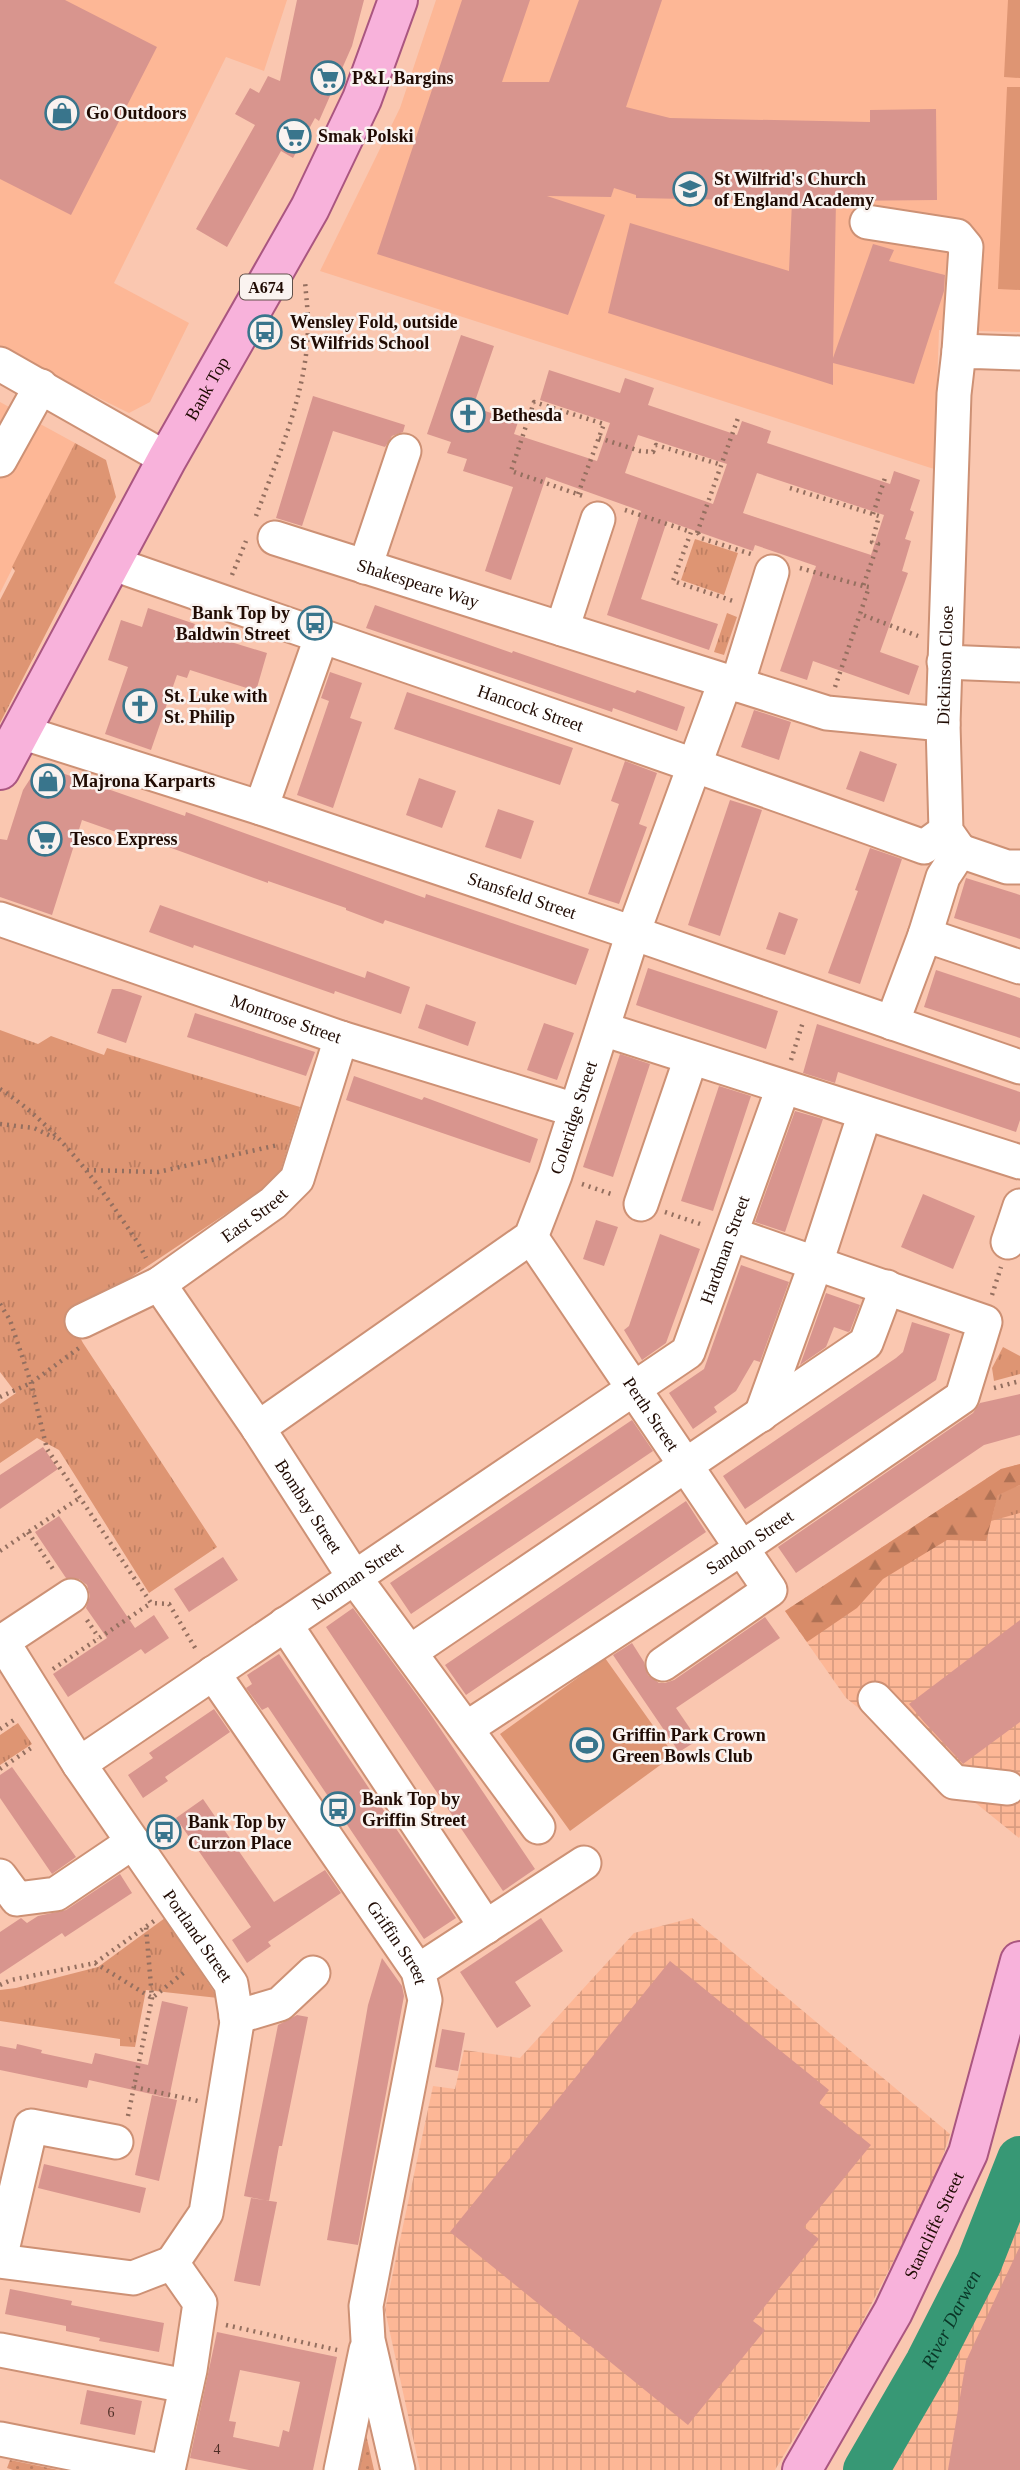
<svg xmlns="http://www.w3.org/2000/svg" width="1020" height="2470" font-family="Georgia,serif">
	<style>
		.built { fill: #fdb796 }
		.industrial { fill: url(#industrial-grid) }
		.grass { fill: url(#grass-tufts) }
		.forest { fill: url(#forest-firs) }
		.park { fill: url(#park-dots) }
		.pitch { fill: #de9573 }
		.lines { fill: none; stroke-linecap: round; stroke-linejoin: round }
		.river { stroke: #379875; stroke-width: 46 }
		.building { fill: #d8958e; fill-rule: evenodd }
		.minor-casing { stroke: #cd9175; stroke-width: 37 }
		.major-casing { stroke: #aa5680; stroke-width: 42 }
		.path { stroke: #946f5f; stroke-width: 4.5; stroke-dasharray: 2 5; stroke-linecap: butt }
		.minor { stroke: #fff; stroke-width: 33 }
		.major { stroke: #f8b2db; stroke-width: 38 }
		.labels { text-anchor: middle; stroke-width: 5; stroke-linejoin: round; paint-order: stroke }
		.number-label { font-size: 14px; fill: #4e2e26 }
		.shield { fill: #faf3f0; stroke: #61514a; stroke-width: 2 }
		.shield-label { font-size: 16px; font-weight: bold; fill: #200b03 }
		.poi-label { font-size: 18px; font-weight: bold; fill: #200b03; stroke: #faf3f0; text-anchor: start }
		.street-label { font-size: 18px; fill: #200b03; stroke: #faf3f0 }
		.water-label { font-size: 19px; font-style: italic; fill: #0a3627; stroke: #faf3f0 }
	</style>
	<defs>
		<pattern id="industrial-grid" width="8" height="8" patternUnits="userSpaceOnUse" patternTransform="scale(1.75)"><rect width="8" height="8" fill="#fdb796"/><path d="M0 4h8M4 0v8" fill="none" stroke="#d99c80"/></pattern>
		<pattern id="grass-tufts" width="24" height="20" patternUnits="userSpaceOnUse" patternTransform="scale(1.75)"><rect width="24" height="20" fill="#de9573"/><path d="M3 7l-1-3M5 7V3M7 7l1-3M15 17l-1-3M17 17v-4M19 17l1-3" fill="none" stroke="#be7f62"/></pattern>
		<pattern id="forest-firs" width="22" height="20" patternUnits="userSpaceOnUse" patternTransform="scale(1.75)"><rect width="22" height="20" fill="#d88c69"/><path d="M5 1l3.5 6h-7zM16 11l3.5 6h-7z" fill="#af7154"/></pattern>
		<pattern id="park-dots" width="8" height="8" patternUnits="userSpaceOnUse" patternTransform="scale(1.75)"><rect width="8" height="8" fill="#de9573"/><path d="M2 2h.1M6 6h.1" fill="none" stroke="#be7f62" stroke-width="1.8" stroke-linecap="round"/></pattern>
	</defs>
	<rect width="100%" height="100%" fill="#fac7b0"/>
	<path class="built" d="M0 0H287L264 71 226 57 114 283 189 323 150 402 129 413 0 349Z
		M436 0H1020V332L939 330 934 469 320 271 400 108Z
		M0 402 75 443 0 593Z"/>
	<path class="industrial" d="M1020 1464V1836L1019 1838 846 1698 785 1611 1001 1469Z
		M692 1918 950 2134 935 2180 856 2334 775 2470H420L385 2310 433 2086 455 2089 464 2050 520 2058 634 1933Z
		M1020 2219V2470H885L997 2263Z"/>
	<path class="grass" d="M75 443 106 460 116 497 0 723V600L15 571 12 567Z
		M695 539 738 553 724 595 681 580Z
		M727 613 737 617 724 655 714 652Z
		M0 1030 38 1044 51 1036 104 1055 107 1048 300 1107 278 1179 70 1318 83 1343 217 1547 149 1593 59 1450 37 1438 0 1463V1404L16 1393 0 1372Z
		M1003 1347 1020 1356V1374L994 1381 992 1368Z
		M1020 1485V1513L991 1521 998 1494Z
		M18 1723 32 1744 0 1765V1735Z
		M165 1918 218 1998 146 1990 135 2047 120 2046V2039L0 2021V1990L16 1988 98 1967Z"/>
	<path class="forest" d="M1020 1464V1485L998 1495 986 1541 947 1540 883 1579 857 1608 807 1642 785 1611 1001 1469Z"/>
	<path class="park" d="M361 2412 374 2470H348Z
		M10 2460 59 2470H13L7 2468Z"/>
	<path class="pitch" d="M1008 0H1020V78L1004 77Z
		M1007 87H1020V290L998 289Z
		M605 1658 674 1755 570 1831 500 1734Z"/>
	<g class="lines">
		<path class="river" id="s1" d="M866 2470 928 2363 979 2263 1020 2159"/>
	</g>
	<path class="building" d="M0 0H65L157 47 71 215 0 179Z
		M297 0H364L352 46 319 121 315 118 293 158 281 151 227 247 196 229 255 125 235 114 250 88 259 93 268 76 280 81Z
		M462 0H530L502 82H549L579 0H662L626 107 670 118 870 122V110L936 109 937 200 836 201 833 358 873 244 894 250 889 261 945 275 944 291 914 384 833 363V385L608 313 630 223 789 271 792 201 636 198V195L614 188 611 197 547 196 605 215 568 315 377 254Z
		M461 335 494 346 473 407 518 422 514 434 597 461 610 423 540 400 549 370 620 393 625 378 654 388 648 405 737 435 742 421 771 431 767 443 890 484 894 471 920 480 910 510 914 512 905 539 911 541 902 571 908 573 880 652 919 666 909 695 813 661 807 680 780 671 816 566 755 545 753 551 667 521 641 599 718 624 709 650 607 615 641 511 546 477 511 580 485 571 513 487 463 471 467 459 447 453 451 442 427 434ZM638 435 727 464 713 504 625 473ZM757 473 884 515 871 555 743 513Z
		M313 396 405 425 403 432 392 436 385 447 333 431 302 526 276 518Z
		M375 605 512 653 513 651 635 693 637 690 685 707 677 731 613 708 612 712 366 628Z
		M148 608 195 624 192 630 267 653 256 691 190 670 187 678 177 675 151 750 105 734 128 667 108 660 121 620 142 627Z
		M330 672 362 683 350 718 362 722 333 808 297 795 329 701 321 698Z
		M407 692 573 748 560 785 394 729Z
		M754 710 791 722 779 760 741 747Z
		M860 751 897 764 884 802 846 789Z
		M625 761 657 773 639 824 647 827 619 904 588 894 619 804 611 801Z
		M39 765 185 816 186 812 425 898 426 894 589 949 576 985 385 920 383 924 346 910V908L268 881V883L152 841 150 844 82 820 52 915 0 897V839L7 840 23 790Z
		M419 778 456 791 442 828 406 815Z
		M730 800 762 810 720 936 688 925Z
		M498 809 534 821 521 859 485 847Z
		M870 848 902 859 860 984 828 973 858 891 855 890Z
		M966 878 1020 895V939L954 918Z
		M160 905 365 978 367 971 410 987 401 1014 335 991 334 994 194 945 193 948 149 932Z
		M779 912 798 919 785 955 766 949Z
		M648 968 778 1011 766 1049 636 1005Z
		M936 970 1020 998V1038L924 1007Z
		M112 989H121L142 996 126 1043 97 1033Z
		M426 1004 476 1022 468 1046 418 1028Z
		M195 1013 315 1052 306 1076 187 1037Z
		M544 1023 574 1033 557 1080 527 1070Z
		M817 1024 1020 1092V1120L1016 1132 838 1072 835 1083 803 1073Z
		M620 1054 650 1064 613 1177 583 1167Z
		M354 1076 422 1100 424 1097 538 1139 530 1163 346 1100Z
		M719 1086 751 1096 713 1211 681 1201Z
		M795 1111 823 1119 785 1232 755 1222Z
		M923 1194 975 1216 953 1269 901 1247Z
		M596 1220 618 1227 604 1266 583 1259Z
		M660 1234 700 1249 666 1343 642 1360 624 1330 629 1326Z
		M741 1265 789 1282 760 1362 754 1360 736 1391 714 1407 717 1412 693 1429 669 1393 704 1369Z
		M826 1293 860 1305 850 1331 848 1332 834 1327 826 1347 800 1365Z
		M912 1322 950 1334 936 1380 745 1509 723 1476 896 1358 903 1352Z
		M1020 1394V1435L984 1445 796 1573 778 1547 973 1413 980 1403Z
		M632 1420 653 1451 411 1614 390 1583Z
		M43 1447 58 1469 0 1509V1475Z
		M686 1501 706 1532 466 1695 445 1665Z
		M59 1516 135 1628 154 1615 169 1638 145 1654 141 1649 68 1697 53 1674 107 1638 86 1608 90 1596 87 1585 79 1579 66 1578 35 1532Z
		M223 1557 238 1580 189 1612 174 1589Z
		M353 1608 427 1709 535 1869 503 1891 326 1627Z
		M765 1617 780 1638 676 1708 698 1740 679 1752 613 1655 632 1643 644 1662 648 1675 659 1683H665L674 1680Z
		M1020 1620V1722L963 1764 924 1722 909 1704Z
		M279 1654 456 1918 424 1939 268 1707 262 1710 246 1688 252 1684 247 1675Z
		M214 1709 230 1732 165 1777 168 1781 143 1798 128 1775 153 1758 149 1753Z
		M12 1767 76 1857 52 1874 0 1798V1775Z
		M203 1799 274 1902 325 1870 341 1893 268 1942 271 1946 247 1963 232 1940 251 1927 176 1818Z
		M120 1874 132 1893 65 1937 62 1933 0 1974V1932L21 1918 27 1923 38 1916 66 1910Z
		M541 1918 563 1951 515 1982 531 2006 497 2028 460 1972Z
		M382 1958 402 1986 404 1996 358 2245 327 2240 368 2005Z
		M670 1961 829 2090 819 2103 871 2145 804 2227 819 2239 753 2321 765 2330 688 2425 450 2232Z
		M162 2001 188 2007 169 2098 89 2080 87 2088 0 2070V2046L16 2049 17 2044 42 2050 41 2053 92 2064 95 2053 148 2065Z
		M297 2015 308 2017 282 2146H279L269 2201 244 2196 278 2025Z
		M442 2029 465 2033 458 2071 435 2067Z
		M152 2095 177 2100 159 2181 135 2175Z
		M44 2164 146 2188 140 2213 38 2188Z
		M251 2198 277 2202 260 2286 234 2281Z
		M1020 2246V2470H948L966 2361Z
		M10 2289 72 2301 71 2305 164 2323 159 2352 99 2341 100 2338 66 2331V2326L5 2314Z
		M217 2332 337 2357 313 2470H249L190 2458ZM240 2370 300 2382 289 2432 283 2430 279 2447 233 2437 236 2422 229 2421Z
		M87 2390 142 2401 135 2435 80 2424Z"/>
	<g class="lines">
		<defs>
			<g id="minor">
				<path d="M867 222 957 236 966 247 959 351"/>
				<path d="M0 364 167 459"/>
				<path d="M0 460 41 386"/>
				<path id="s2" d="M275 538 827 713 943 724"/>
				<path id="s3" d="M111 563C382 658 654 749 924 847L946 831"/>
				<path d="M365 567 404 451"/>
				<path d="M562 629 598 519"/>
				<path d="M944 662 1020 665"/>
				<path d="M737 685 772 572"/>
				<path id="s4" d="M21 732 261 808 633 933 1020 1067"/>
				<path d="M261 808 321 638"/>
				<path d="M960 851 1007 867H1020"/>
				<path id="s5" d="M0 919 341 1038 575 1110"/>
				<path d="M925 935 1020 967"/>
				<path id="s6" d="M892 1023 925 935 943 877 960 851 946 831 943 724 954 394 959 351 1020 353"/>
				<path d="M603 1029 1020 1162"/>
				<path d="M641 1204 691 1058"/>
				<path id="s7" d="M531 1237 770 1590 663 1664"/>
				<path d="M1008 1242 1020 1206"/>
				<path id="s8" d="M159 1284 258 1428 354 1577 538 1827"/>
				<path id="s9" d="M82 1321 159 1284 273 1203 297 1179 341 1038"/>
				<path d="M761 1415 816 1263 865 1113"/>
				<path id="s10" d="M258 1428 531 1237 555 1175 633 933 725 682"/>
				<path d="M285 1624 486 1927"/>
				<path id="s11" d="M2 1641 79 1764 231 1984 237 2022 206 2213 172 2263"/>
				<path d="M0 1643 71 1596"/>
				<path d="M410 1652 866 1343 887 1287"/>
				<path id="s12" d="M213 1673 418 1971 425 2000 366 2306 368 2340 398 2470"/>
				<path d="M875 1699 954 1782 1008 1788"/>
				<path id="s13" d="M467 1728 742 1548 962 1397 985 1322 731 1234"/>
				<path id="s14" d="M79 1764 688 1352 783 1088"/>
				<path d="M0 1876 17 1899 56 1894 133 1842"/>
				<path d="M418 1971 584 1863"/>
				<path d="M236 2017 280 2004 313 1973"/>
				<path d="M0 2259 31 2126 116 2142"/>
				<path d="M0 2261 133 2278 172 2263"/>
				<path d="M0 2350 186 2386"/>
				<path d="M0 2439 156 2470"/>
				<path d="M168 2470 190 2370 200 2303 172 2263"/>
				<path d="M341 2470 366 2350"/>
			</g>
			<g id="major">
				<path id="s15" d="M0 770 167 459 310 208 362 99 398 0"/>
				<path id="s16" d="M802 2470 893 2312 968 2153 1020 1961"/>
			</g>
		</defs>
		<use href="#minor" class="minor-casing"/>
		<use href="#major" class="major-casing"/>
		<path class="path" d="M599 438 640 451 653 452 656 445 722 465
			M790 488 879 516 872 542 878 544 863 586 869 587 860 614 918 636
			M578 494 604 424 534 402 511 471 583 496
			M625 510 691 532 673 581 733 601
			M873 514 886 475
			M256 516C278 456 308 391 308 324 308 310 306 296 305 281
			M697 533 738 418
			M698 533 701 538 751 554
			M800 568 863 586
			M232 575 246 541
			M835 687 860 614
			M791 1060 803 1022
			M0 1089C47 1119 85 1166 117 1212 127 1227 138 1241 146 1258
			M0 1124 34 1128 55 1138
			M87 1170 158 1172 278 1145
			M582 1184 614 1195
			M665 1212 703 1225
			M992 1295 1001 1267
			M0 1304 10 1320 31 1383 47 1449 151 1603 169 1604 197 1651
			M994 1388 1020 1381
			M0 1397 31 1383 79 1348
			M28 1532 55 1572
			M0 1551 81 1497
			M87 1620 99 1638
			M53 1669 151 1603
			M0 1729 17 1718
			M0 1769 34 1746
			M95 1963 152 1998 187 1970
			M0 1985 11 1980 95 1963 154 1921
			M134 2087 198 2101
			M128 2116 152 1998 146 1927
			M226 2325 337 2350"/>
		<use href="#minor" class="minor"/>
		<use href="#major" class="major"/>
	</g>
	<defs>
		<symbol id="supermarket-ring" viewBox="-11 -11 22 22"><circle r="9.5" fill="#faf3f0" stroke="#39758c" stroke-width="1.5"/><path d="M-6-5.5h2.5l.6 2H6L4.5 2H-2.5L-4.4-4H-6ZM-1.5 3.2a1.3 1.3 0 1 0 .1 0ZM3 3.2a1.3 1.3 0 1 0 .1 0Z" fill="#39758c"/></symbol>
		<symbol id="shop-ring" viewBox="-11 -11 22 22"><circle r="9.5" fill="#faf3f0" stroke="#39758c" stroke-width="1.5"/><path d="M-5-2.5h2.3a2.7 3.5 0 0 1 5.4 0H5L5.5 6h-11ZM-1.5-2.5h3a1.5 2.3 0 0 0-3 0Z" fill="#39758c"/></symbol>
		<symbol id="school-ring" viewBox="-11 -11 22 22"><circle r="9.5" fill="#faf3f0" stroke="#39758c" stroke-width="1.5"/><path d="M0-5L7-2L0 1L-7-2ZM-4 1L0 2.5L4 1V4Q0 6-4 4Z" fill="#39758c"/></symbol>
		<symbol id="bus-ring" viewBox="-11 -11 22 22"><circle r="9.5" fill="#faf3f0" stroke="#39758c" stroke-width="1.5"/><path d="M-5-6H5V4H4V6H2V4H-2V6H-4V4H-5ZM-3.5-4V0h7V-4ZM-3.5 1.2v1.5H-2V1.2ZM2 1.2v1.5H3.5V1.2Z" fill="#39758c"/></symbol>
		<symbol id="church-ring" viewBox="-11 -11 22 22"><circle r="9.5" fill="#faf3f0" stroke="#39758c" stroke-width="1.5"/><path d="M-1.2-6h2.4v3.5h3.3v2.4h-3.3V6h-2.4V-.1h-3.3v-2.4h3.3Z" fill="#39758c"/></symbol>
		<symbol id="stadium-ring" viewBox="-11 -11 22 22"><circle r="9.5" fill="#faf3f0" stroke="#39758c" stroke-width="1.5"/><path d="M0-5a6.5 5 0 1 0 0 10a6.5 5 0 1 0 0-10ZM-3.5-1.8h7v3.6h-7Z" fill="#39758c"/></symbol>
	</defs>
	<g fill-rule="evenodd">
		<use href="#supermarket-ring" x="309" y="59" width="38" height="38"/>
		<use href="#shop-ring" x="43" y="94" width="38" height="38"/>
		<use href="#supermarket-ring" x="275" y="117" width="38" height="38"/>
		<use href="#school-ring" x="671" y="170" width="38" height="38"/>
		<use href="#bus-ring" x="246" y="313" width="38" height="38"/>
		<use href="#church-ring" x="449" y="396" width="38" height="38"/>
		<use href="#bus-ring" x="296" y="604" width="38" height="38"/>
		<use href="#church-ring" x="121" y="687" width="38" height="38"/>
		<use href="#shop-ring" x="29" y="762" width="38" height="38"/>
		<use href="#supermarket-ring" x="26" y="820" width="38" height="38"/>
		<use href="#stadium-ring" x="568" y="1726" width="38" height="38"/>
		<use href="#bus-ring" x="319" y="1790" width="38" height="38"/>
		<use href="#bus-ring" x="145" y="1813" width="38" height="38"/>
	</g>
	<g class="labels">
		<g class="number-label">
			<text x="111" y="2417">6</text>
			<text x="217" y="2454">4</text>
		</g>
		<rect class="shield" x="240" y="274.5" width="52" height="25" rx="5"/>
		<g class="shield-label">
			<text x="266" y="293">A674</text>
		</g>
		<g class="poi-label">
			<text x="352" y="84">P&amp;L Bargins</text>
			<text x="86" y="119">Go Outdoors</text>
			<text x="318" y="142">Smak Polski</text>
			<text x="714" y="185">St Wilfrid's Church<tspan x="714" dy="21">of England Academy</tspan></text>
			<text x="290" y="328">Wensley Fold, outside<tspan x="290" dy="21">St Wilfrids School</tspan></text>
			<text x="492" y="421">Bethesda</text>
			<text x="290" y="619" text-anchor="end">Bank Top by<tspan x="290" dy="21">Baldwin Street</tspan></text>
			<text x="164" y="702">St. Luke with<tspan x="164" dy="21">St. Philip</tspan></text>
			<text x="72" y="787">Majrona Karparts</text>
			<text x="70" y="845">Tesco Express</text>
			<text x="612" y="1741">Griffin Park Crown<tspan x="612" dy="21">Green Bowls Club</tspan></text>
			<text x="362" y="1805">Bank Top by<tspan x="362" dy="21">Griffin Street</tspan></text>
			<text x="188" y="1828">Bank Top by<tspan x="188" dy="21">Curzon Place</tspan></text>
		</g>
		<g class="street-label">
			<text dy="6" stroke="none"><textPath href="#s15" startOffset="434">Bank Top</textPath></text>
			<text dy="6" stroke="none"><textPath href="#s2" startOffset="150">Shakespeare Way</textPath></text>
			<text dy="6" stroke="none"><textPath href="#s6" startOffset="376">Dickinson Close</textPath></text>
			<text dy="6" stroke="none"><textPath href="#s3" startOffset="444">Hancock Street</textPath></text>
			<text dy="6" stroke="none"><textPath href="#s4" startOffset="527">Stansfeld Street</textPath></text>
			<text dy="6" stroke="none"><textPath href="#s5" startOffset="303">Montrose Street</textPath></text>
			<text dy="6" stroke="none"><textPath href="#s10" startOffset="460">Coleridge Street</textPath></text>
			<text dy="6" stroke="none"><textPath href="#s9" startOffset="203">East Street</textPath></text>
			<text dy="6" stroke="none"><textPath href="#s14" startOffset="844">Hardman Street</textPath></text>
			<text dy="6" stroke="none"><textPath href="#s7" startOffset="214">Perth Street</textPath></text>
			<text dy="6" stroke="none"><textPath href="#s8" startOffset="268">Bombay Street</textPath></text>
			<text dy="6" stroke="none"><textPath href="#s13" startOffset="338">Sandon Street</textPath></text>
			<text dy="6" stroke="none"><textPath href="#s14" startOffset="336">Norman Street</textPath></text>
			<text dy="6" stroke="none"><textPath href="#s11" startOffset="354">Portland Street</textPath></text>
			<text dy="6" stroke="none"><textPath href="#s12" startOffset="327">Griffin Street</textPath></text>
			<text dy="6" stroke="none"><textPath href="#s16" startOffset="278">Stancliffe Street</textPath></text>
		</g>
		<g class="water-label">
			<text dy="7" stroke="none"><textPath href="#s1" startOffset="173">River Darwen</textPath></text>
		</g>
	</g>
</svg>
